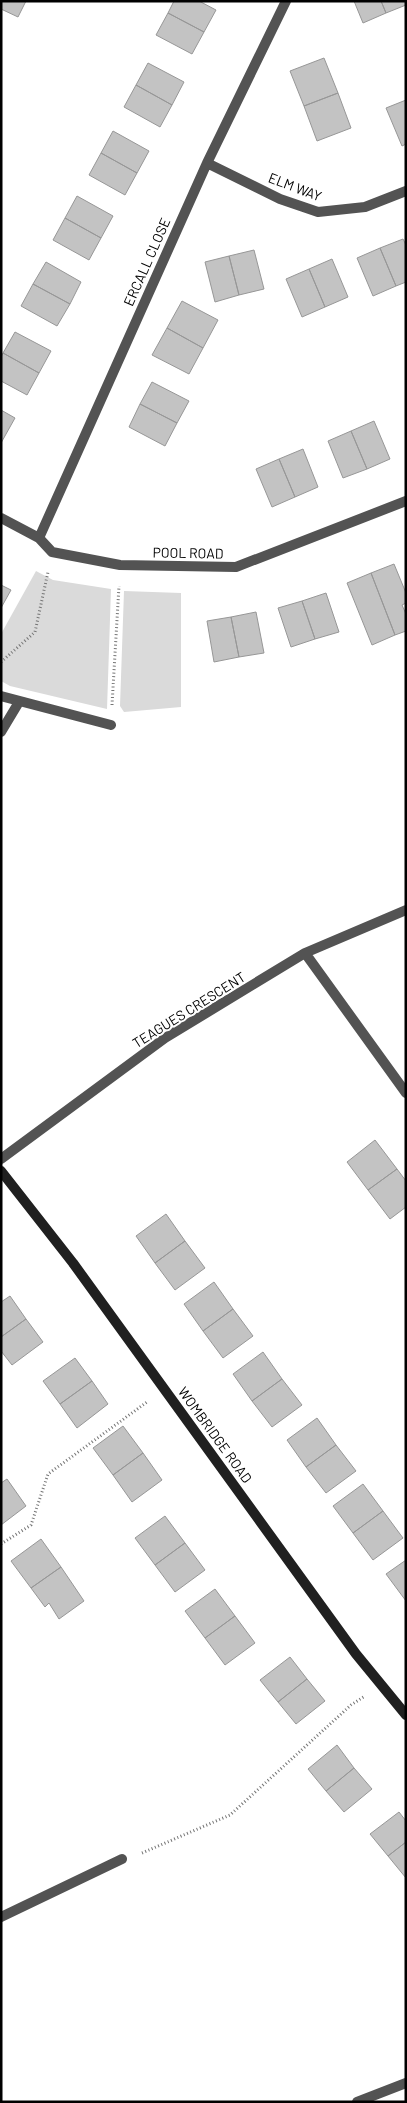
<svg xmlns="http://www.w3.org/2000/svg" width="407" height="2103" font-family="Barlow,sans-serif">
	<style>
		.green { fill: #dadada }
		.building { fill: #c3c3c3; stroke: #979797 }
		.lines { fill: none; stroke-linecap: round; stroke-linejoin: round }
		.path { stroke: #757575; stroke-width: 3; stroke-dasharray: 1 2.5; stroke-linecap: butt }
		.street { stroke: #535353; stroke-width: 10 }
		.secondary { stroke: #202020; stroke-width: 10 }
		.labels { text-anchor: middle; stroke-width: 4; stroke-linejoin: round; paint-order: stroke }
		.street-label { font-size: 14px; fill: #000; stroke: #fff }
	</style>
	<rect width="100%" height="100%" fill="#fff"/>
	<path class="green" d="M36 571 53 580 111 589 107 709 10 686 1 681V634Z
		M124 591 181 593V707L124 712 120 706Z"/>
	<path class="building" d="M1 1H26L18 17 1 9Z
		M174 1H199L216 10 204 32 168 13Z
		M354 1H381L386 13 363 23Z
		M381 1H406V5L386 13Z
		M168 13 204 32 192 54 156 35Z
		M324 58 338 93 304 106 290 71Z
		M148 63 184 82 172 105 136 85Z
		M136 85 172 105 160 127 124 107Z
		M338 93 351 128 317 141 304 106Z
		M406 100V144L402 146 386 108Z
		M113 131 149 151 137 173 101 153Z
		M101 153 137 173 125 195 89 175Z
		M77 196 113 216 101 238 65 218Z
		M65 218 101 238 89 260 53 240Z
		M403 239 406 245V282L396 286 380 248Z
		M380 248 396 286 373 296 357 258Z
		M254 250 264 289 239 295 229 256Z
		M229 256 239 295 215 302 205 262Z
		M332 259 348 297 325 307 309 269Z
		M46 262 81 282 70 304 33 284Z
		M309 269 325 307 302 317 286 279Z
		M33 284 70 304 57 326 21 306Z
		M182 301 218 320 203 348 167 328Z
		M167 328 203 348 189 374 152 355Z
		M15 332 51 351 39 373 3 353Z
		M3 353 39 373 27 395 1 381V357Z
		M152 382 189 401 177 423 140 404Z
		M140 404 177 423 165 446 129 427Z
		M1 410 15 418 1 443Z
		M374 421 390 459 367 469 351 431Z
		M351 431 367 469 343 478 328 441Z
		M303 449 318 487 295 497 279 459Z
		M279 459 295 497 272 507 256 469Z
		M394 564 406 593V603L402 605 406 614V631L395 635 371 573Z
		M371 573 395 635 372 645 347 583Z
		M1 585 11 590 1 608Z
		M326 593 339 632 315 639 302 601Z
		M302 601 315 639 291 647 278 608Z
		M256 612 264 653 239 657 231 617Z
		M231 617 239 657 214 662 207 621Z
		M375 1140 397 1169 368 1190 347 1162Z
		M397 1169 406 1181V1207L390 1219 368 1190Z
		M166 1214 185 1241 155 1263 136 1236Z
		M185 1241 205 1268 175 1290 155 1263Z
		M214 1282 233 1309 203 1331 184 1304Z
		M10 1296 26 1319 1 1337V1302Z
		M233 1309 253 1336 223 1358 203 1331Z
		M26 1319 43 1342 12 1365 1 1351V1337Z
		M263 1352 282 1379 252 1401 233 1374Z
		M75 1358 92 1381 60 1404 43 1381Z
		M282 1379 302 1405 272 1427 252 1401Z
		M92 1381 108 1404 77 1428 60 1404Z
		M317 1418 336 1445 306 1467 287 1440Z
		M123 1426 143 1453 113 1475 93 1448Z
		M336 1445 356 1471 326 1493 306 1467Z
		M143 1453 162 1480 132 1502 113 1475Z
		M7 1479 26 1506 1 1525V1483Z
		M363 1484 383 1511 353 1533 333 1506Z
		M383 1511 403 1538 373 1560 353 1533Z
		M165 1516 185 1543 155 1565 135 1538Z
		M41 1539 61 1567 31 1588 11 1561Z
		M185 1543 205 1570 175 1592 155 1565Z
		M406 1560V1601L386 1574Z
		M61 1567 84 1601 59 1619 49 1603 45 1607 31 1588Z
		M215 1589 235 1616 205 1638 185 1611Z
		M235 1616 255 1643 225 1665 205 1638Z
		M290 1657 307 1679 278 1702 260 1680Z
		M307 1679 325 1701 296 1724 278 1702Z
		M337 1745 354 1768 326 1791 308 1769Z
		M354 1768 372 1789 344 1812 326 1791Z
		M399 1812 406 1821V1842L388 1856 370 1834Z
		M406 1842V1878L388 1856Z"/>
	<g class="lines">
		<path class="path" d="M1 662 35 632 48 572
			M112 705 119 586
			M1 1544 31 1525 48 1474 147 1402
			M142 1853 230 1815 351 1705 365 1696"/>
		<path class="street" d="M207 163 280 199 318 212 365 207 406 191
			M1 518 39 538 52 552 120 565 236 567 406 501
			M39 538 207 163 286 1
			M1 696 111 725
			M1 732 19 702
			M305 953 406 1093
			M1 1159 165 1038 305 953 406 910
			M1 1917 122 1859
			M357 2102 406 2083"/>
		<path class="secondary" d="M1 1171 73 1263 356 1654 406 1715"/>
	</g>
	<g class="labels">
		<g class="street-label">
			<text transform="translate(295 187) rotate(21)" y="5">ELM WAY</text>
			<text transform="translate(147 262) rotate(-66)" y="5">ERCALL CLOSE</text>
			<text transform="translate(188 553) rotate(1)" y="5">POOL ROAD</text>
			<text transform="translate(189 1010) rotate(-32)" y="5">TEAGUES CRESCENT</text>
			<text transform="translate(215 1435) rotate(54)" y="5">WOMBRIDGE ROAD</text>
		</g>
	</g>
	<rect width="407" height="2103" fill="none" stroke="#000000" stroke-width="5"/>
</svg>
